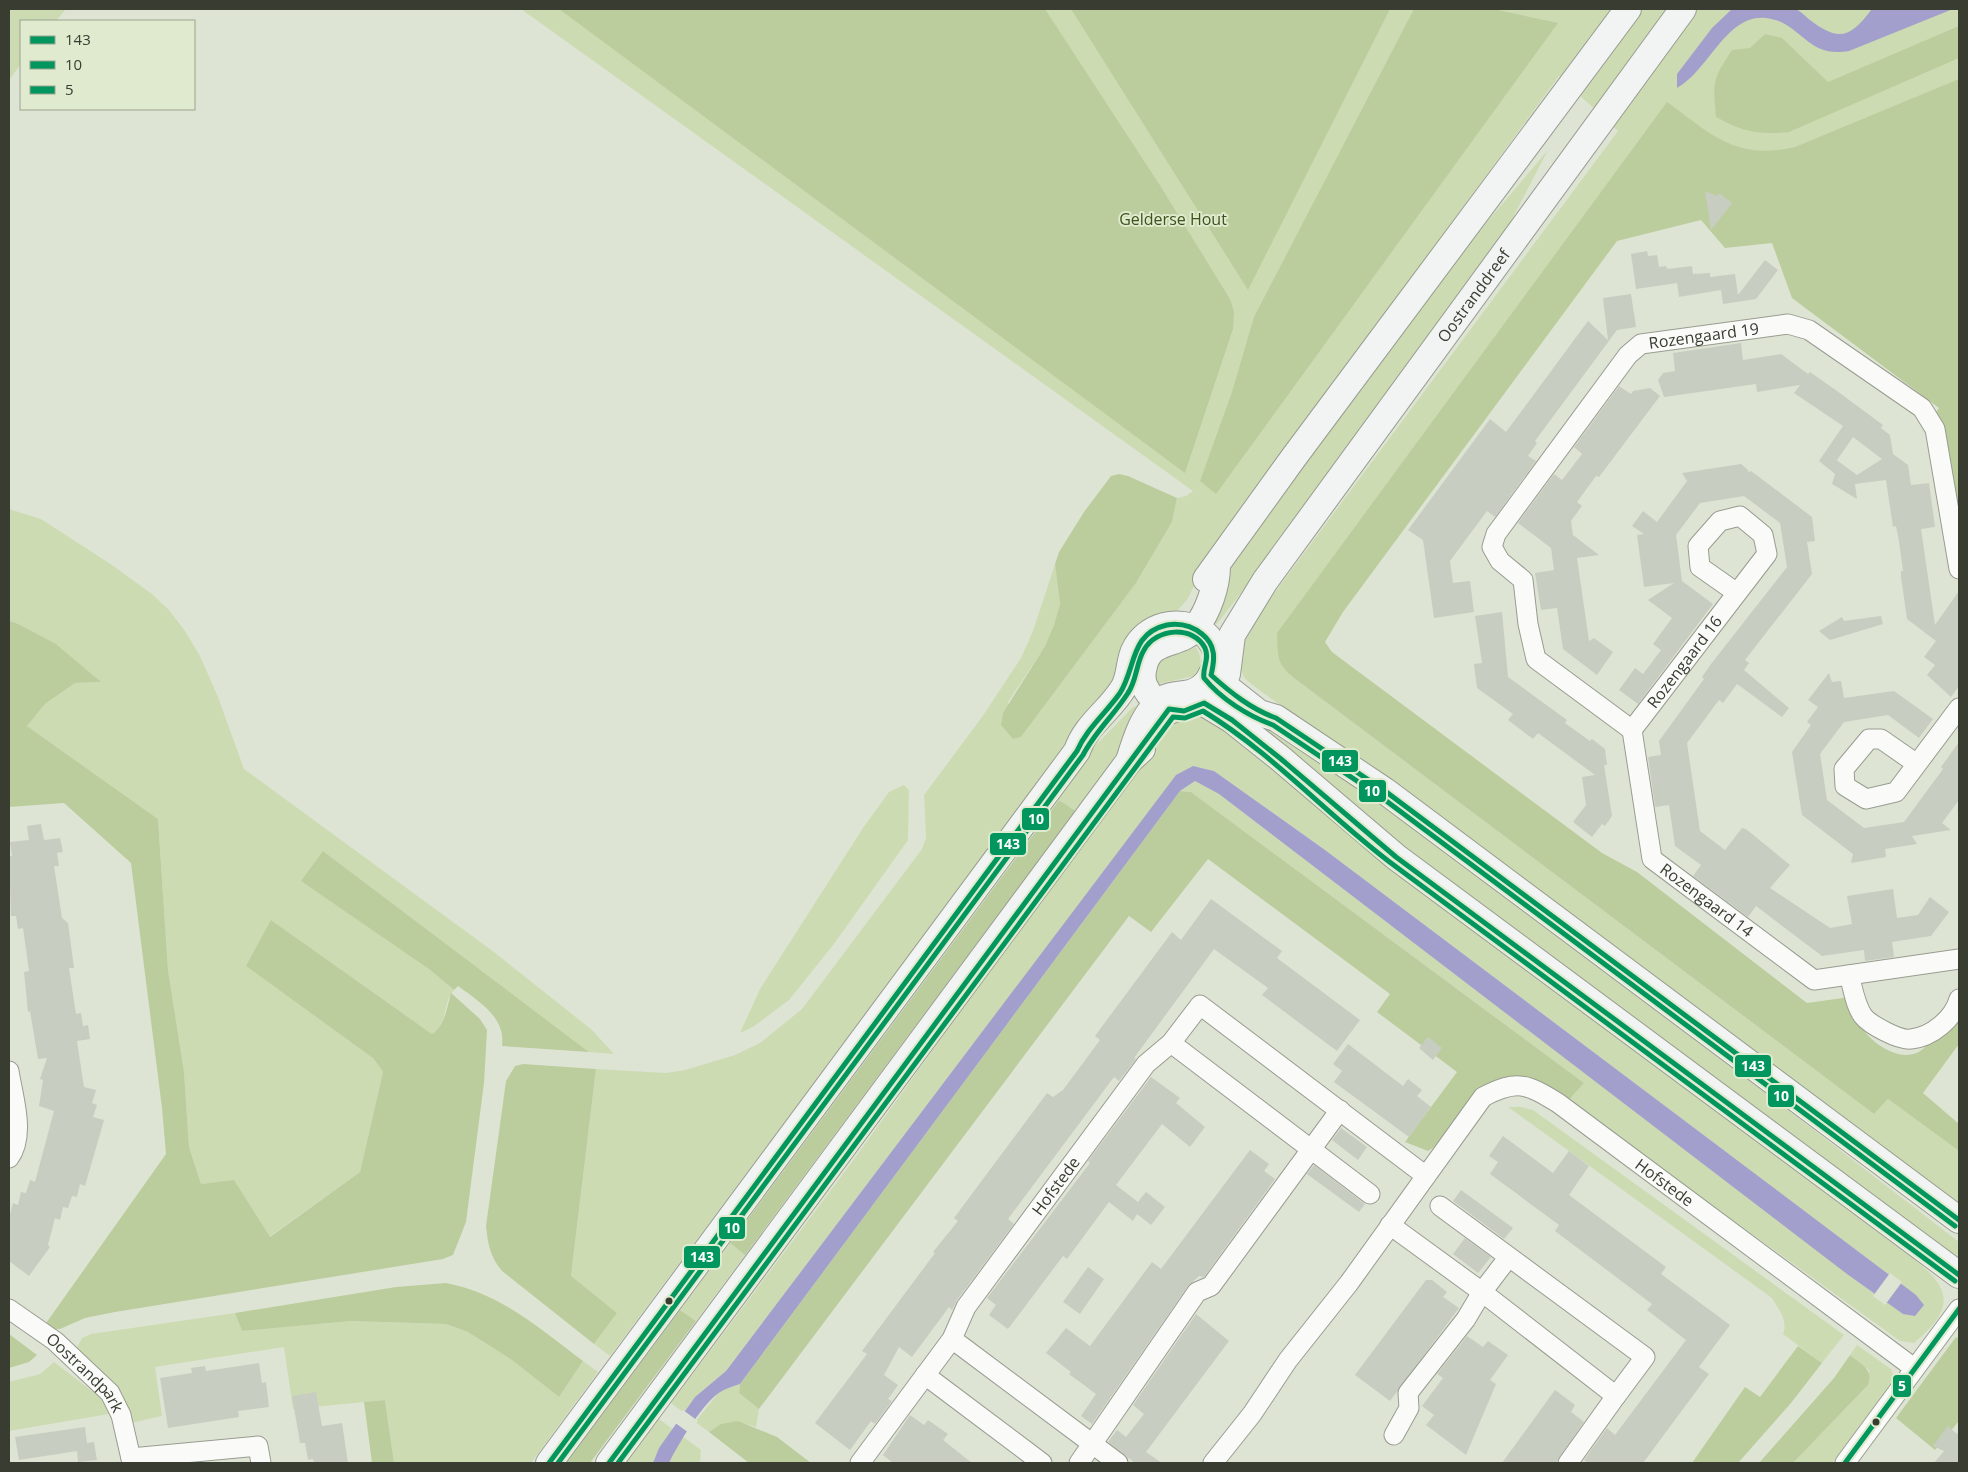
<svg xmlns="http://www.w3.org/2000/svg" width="1968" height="1472" font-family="'Open Sans',sans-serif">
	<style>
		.green { fill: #cddbb3 }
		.forest { fill: #bccd9d }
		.water { fill: #a39fcc }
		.pier { fill: #dee4d4 }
		.building { fill: #c8cdc1; fill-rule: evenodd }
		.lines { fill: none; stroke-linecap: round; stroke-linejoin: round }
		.street-casing { stroke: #989c90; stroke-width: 21 }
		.secondary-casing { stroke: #989c90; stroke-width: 28 }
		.street { stroke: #fafbf9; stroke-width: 19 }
		.secondary { stroke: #f2f3f3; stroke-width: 26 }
		.bus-1-casing { stroke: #dfeace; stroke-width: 9 }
		.bus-2-casing { stroke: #dfeace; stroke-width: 9 }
		.bus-3-casing { stroke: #dfeace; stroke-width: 9 }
		.bus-1 { stroke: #00965e; stroke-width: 5 }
		.bus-2 { stroke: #00965e; stroke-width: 5 }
		.bus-3 { stroke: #00965e; stroke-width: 5 }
		.bus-dot { fill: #383c31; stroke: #dfeace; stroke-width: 2 }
		.labels { text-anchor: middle; stroke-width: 4; stroke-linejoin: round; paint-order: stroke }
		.park-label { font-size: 16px; fill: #40511b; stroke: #dfeace }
		.street-label { font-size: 16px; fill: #383c31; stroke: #dfeace }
		.line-badge { stroke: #dfeace; stroke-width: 2 }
		.badge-label { font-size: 14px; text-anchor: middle; font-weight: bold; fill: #fff }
	</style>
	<rect width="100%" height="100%" fill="#dee4d4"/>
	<path class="green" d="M9 9H66L56 21H21V64L9 80Z
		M521 9H1959V392L1809 266 1654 164 1294 678 1874 1114 1888 1099 1959 1151V1206L1258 689C1253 685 1246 681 1243 675 1234 656 1248 631 1258 615L1618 131 1559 76 1213 548 1187 600 1118 677 1078 728 610 1356 594 1344 617 1313 571 1277 596 1069 666 1073 685 1070 735 1055 760 1043 802 1009 922 849 926 838 924 795 982 717 1021 658 1033 631 1055 564 1060 604 1054 625 1045 646 1008 702 1013 739 1021 737 1136 583 1172 522 1177 498 1186 496 1193 491Z
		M1548 150 1508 227 1304 511 1217 624 1208 621 1233 559 1453 262Z
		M9 509 41 519 112 565 152 594 169 610 185 631 200 656 218 697 244 769 494 952 592 1030 614 1054 589 1052 323 851 429 969 454 990C442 1002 449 1024 432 1034L271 920 383 1072 360 1172 269 1237 234 1181 201 1184 189 1147 184 1072 168 970 158 819 27 726 45 704 75 683 100 682 16 623 9 621Z
		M1196 647C1202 657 1203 668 1194 676L1158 684C1146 654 1178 655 1196 647Z
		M1226 700 1377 800 1652 1005 1959 1242V1256L1953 1257 1361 818Z
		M1138 706 1114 766 1078 814 1055 797 1096 745 1133 707Z
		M1198 716 1209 717 1896 1244C1940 1280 1968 1298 1914 1343L1900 1341 1568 1101 1584 1083 1191 792 1180 791 1195 781 1219 794 1873 1293 1888 1274 1325 850 1214 771 1193 766 1176 776 726 1371 695 1397 684 1413 671 1403 852 1162 1138 766C1157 736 1160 719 1198 716Z
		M904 785 909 790 908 840 834 944 789 1000 753 1027 740 1033 760 989 863 828 889 792Z
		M1508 1107H1521L1533 1110 1844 1335 1822 1363 1783 1334C1788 1320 1779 1310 1772 1298Z
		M730 1243 745 1255 696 1321 680 1310Z
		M235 1313 242 1331 351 1321 446 1324 468 1332 512 1360 559 1397 583 1361 598 1372 531 1463H394L385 1400 293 1409 284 1347 155 1367 162 1416 131 1423 122 1392 74 1353 82 1338 91 1334Z
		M1857 1345 1891 1369 1893 1375 1891 1383 1832 1463H1793L1868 1385 1869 1370 1850 1355Z
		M54 1362 100 1397 109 1414 9 1431V1382L40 1374Z
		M740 1384 739 1393 759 1409 756 1427C737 1421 725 1421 709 1432L695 1422 720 1391Z
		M659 1419 701 1450 700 1463H626Z"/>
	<path class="forest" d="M559 9H1045L1161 187 1230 299 1234 312 1233 329 1185 473Z
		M1071 9H1390L1248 290Z
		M1414 9H1493L1558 23 1216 494 1200 481 1232 392 1254 317Z
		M1959 26V58L1789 132C1759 135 1743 132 1716 117 1713 82 1712 80 1732 50L1750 48 1765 34 1782 38 1828 82Z
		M1959 79V510L1944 443 1927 424 1939 408 1792 298 1772 243 1725 248 1701 220 1617 241 1343 612 1325 642 1332 652 1602 853 1637 872 1807 1003 1850 997C1853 1006 1856 1015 1859 1023 1869 1043 1903 1066 1923 1049 1937 1036 1948 1018 1959 1003V1044L1923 1093 1959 1124V1151L1888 1099 1874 1114 1294 678C1276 663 1278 656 1277 633L1667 102C1711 134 1736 161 1795 147Z
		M1119 474 1128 476 1177 498 1172 522 1136 583 1021 737 1013 739 1001 725 1003 713 1045 646 1054 625 1060 604 1055 564 1059 552 1084 512 1111 476Z
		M9 621 16 623 56 644 101 682 75 683 45 704 27 726 158 819 168 970 184 1072 189 1147 201 1184 234 1180 270 1237 360 1172 383 1072 373 1058 246 966 271 920 432 1034C445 1026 447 1007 451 993L480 1019 487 1030 484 1083 466 1222 453 1255 443 1259 115 1312 85 1318 60 1329H50L44 1326 166 1154 162 1108 131 863 64 803 9 807Z
		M1180 791 1191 792 1584 1083 1568 1101 1543 1085 1470 1103 1433 1148 1428 1151 1405 1142 1457 1072 1377 1012 1390 994 1208 859 1151 932 1129 916 759 1409 739 1393 740 1384Z
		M1059 800 1075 811 745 1255 730 1243Z
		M323 851 589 1052 502 1046C506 1017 478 1001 458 986L454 990 429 969 301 881Z
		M523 1064 596 1069 571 1276 617 1313 594 1344 502 1271C490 1257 488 1244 486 1226L506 1081 515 1066Z
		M446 1283C502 1294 539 1328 583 1361L559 1397 512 1360 468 1332 446 1324 351 1321 242 1331 235 1313 396 1287Z
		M680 1310 696 1321 590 1463H566Z
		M9 1334 37 1355 29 1362 9 1368Z
		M1956 1337 1959 1339V1421L1935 1450 1896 1418Z
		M1798 1346 1822 1363 1791 1403 1738 1463H1692L1745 1387 1760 1397Z
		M1850 1355C1861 1364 1874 1369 1868 1385L1793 1463H1759L1834 1378Z
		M385 1400 394 1463H372L364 1402Z
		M738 1421 777 1437 811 1463H749L709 1432 721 1424Z"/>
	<path class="water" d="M1732 9C1748 9 1780 5 1794 9 1800 10 1805 16 1810 20 1839 42 1850 38 1872 9H1953L1849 51C1813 57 1808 36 1781 22 1730 0 1713 68 1677 88V74L1712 28Z
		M1193 766 1214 771 1325 850 1916 1295 1924 1305 1915 1316 1903 1314 1847 1274 1219 794 1195 781 1180 791 740 1384C734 1386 727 1388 722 1391 705 1399 677 1446 669 1463H653L659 1448 695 1397 726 1371 1176 775Z"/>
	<path class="pier" d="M1890 1273 1902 1282 1885 1305 1873 1296Z
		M683 1410 698 1421 689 1433 674 1422Z"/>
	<path class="building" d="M1705 191 1717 196 1719 193 1732 203 1711 230Z
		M1647 251 1648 256 1657 255 1659 267 1666 266 1667 269 1692 266 1693 274 1710 273V277L1735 274 1738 295 1765 260 1778 270 1756 299 1723 304 1721 290 1679 297 1677 283 1636 289 1631 254Z
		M1631 294 1636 327 1617 330 1535 441 1537 443 1528 456 1536 461 1495 517 1487 511 1450 561 1453 583 1470 581 1474 612 1434 618 1423 540 1408 530 1490 419 1506 432 1588 321 1608 340 1603 298Z
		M1741 343 1743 360 1781 354 1808 374 1810 372 1837 391 1883 425 1881 428 1890 435 1893 454 1908 465 1911 485 1929 483 1935 527 1921 529 1935 625 1959 591V686L1951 697 1927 675 1935 665 1924 657 1936 641 1907 619 1901 577V571H1903L1899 541 1896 526 1893 527 1886 480 1855 484 1857 499 1832 484 1835 474 1819 461 1843 426 1794 393 1800 385 1757 392 1756 384 1664 397 1658 380 1663 373 1675 371 1673 353ZM1853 437 1882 459 1857 475 1835 459 1837 460Z
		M1619 386 1631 394 1633 391 1650 388 1660 396 1599 477 1596 476 1577 502 1582 506 1571 521 1573 535 1599 555 1577 558 1589 641 1594 638 1613 652 1597 675 1563 649 1557 608 1541 610 1535 573 1554 570 1551 548 1518 523 1554 474 1562 480 1582 454 1574 447Z
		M1741 464 1748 470V472L1751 471 1812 517 1815 541 1807 542 1812 574 1745 660 1749 663 1744 670 1789 708 1782 717 1737 684 1723 703 1719 700 1687 743 1700 831 1725 850 1742 828 1746 829 1790 865 1770 888 1830 928 1852 924 1847 896 1893 889 1897 918 1918 915 1930 897 1949 912 1931 936 1892 942 1894 957 1865 961 1864 950 1822 956 1756 906 1748 917 1693 876 1701 865 1675 846 1669 805 1655 807 1648 757 1661 755 1659 741 1704 679 1702 677 1711 664 1787 567 1780 523 1744 496 1700 503 1676 535 1682 581 1713 604 1638 704 1619 690 1635 668 1643 674 1661 650 1653 644 1672 618 1648 600 1674 583 1644 587 1637 535 1644 534 1632 526 1643 511 1657 522 1687 481 1682 473Z
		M1502 612 1508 677 1567 720 1565 723 1590 741 1592 739 1605 749 1607 765H1604L1612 816 1605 826 1602 824 1592 837 1573 822 1586 805 1582 777 1595 775 1538 733 1533 739 1508 720 1513 714 1477 688 1474 664 1482 663 1475 616Z
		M1881 616 1883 624 1830 640 1819 631 1842 617 1844 621Z
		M1829 673 1832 682 1841 681 1844 698 1894 691 1933 719 1919 738 1888 715 1844 722 1820 754 1827 800 1864 828 1904 822 1943 769 1941 767 1959 742V800L1942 823 1951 830 1912 836 1917 844 1885 849 1886 857 1851 863 1853 854 1802 815 1792 752 1811 725 1807 722 1818 707 1808 700Z
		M41 824 44 840 60 838 63 852 57 853 59 866H54L62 918 68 923 74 968H69L76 1014 81 1013 83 1026 88 1025 90 1039 77 1041 84 1087 96 1090 92 1103 97 1105 93 1117 104 1120 85 1186 80 1184 77 1197 72 1196 68 1208 63 1207 60 1220 55 1218 48 1245 50 1247 29 1276 9 1261V1218L13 1203 18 1205 21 1192 26 1193 30 1180 35 1182 54 1111 39 1106 43 1080 40 1079 47 1058 38 1059 30 1011 28 1012 24 972 29 971 23 928 18 929 16 916H11L9 856H12L10 842 29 840 27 826Z
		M1211 899 1282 951 1277 958 1360 1020 1337 1051 1262 995 1268 988 1214 949 1134 1058 1136 1059 1119 1081 1114 1077 1008 1219 1014 1224 957 1300 952 1310 949 1307 912 1357 899 1347 884 1375 898 1385 888 1399 892 1401 875 1424 871 1421 850 1450 815 1423 867 1354 862 1351 935 1253 933 1252 958 1221 954 1218 1047 1093 1053 1097 1063 1090 1100 1040 1095 1036 1172 932 1181 940Z
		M1428 1037 1442 1048 1433 1060 1419 1048Z
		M1348 1044 1403 1086 1408 1079 1422 1090 1417 1096 1431 1107 1409 1137 1334 1082 1342 1071 1333 1064Z
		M1151 1077 1180 1098 1176 1103 1205 1127 1190 1147 1162 1124 1116 1185 1138 1202 1146 1192 1165 1207 1151 1225 1137 1214 1133 1221 1109 1202 1067 1259 1063 1256 1008 1329 989 1315 996 1305 987 1298 1090 1163 1088 1161Z
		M1341 1128 1367 1147 1358 1160 1332 1140Z
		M1503 1136 1553 1173 1569 1151 1589 1166 1569 1195 1666 1267 1661 1274 1730 1325 1699 1367 1709 1374 1643 1463H1588L1584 1460 1607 1428 1615 1435 1686 1340 1647 1310 1652 1304 1555 1231 1559 1225 1490 1174 1498 1162 1489 1156Z
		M1250 1150 1269 1164 1264 1171 1275 1179 1204 1277 1199 1276 1188 1286 1092 1424 1081 1416 1096 1394 1069 1374 1071 1372 1046 1353 1066 1328 1090 1346 1152 1262 1161 1269Z
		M1314 1165 1365 1204 1359 1212 1307 1174Z
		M1461 1190 1513 1228 1504 1239 1453 1201Z
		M1465 1238 1491 1257 1478 1273 1453 1254Z
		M1088 1267 1104 1279 1080 1314 1063 1302Z
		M1426 1280H1432L1447 1292 1443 1297 1459 1308 1390 1401 1355 1375Z
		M1196 1314 1229 1341 1146 1452 1162 1463H1135L1108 1442 1117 1430 1126 1437 1144 1414 1133 1405Z
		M1467 1336 1483 1347 1488 1341 1508 1355 1490 1380 1496 1384 1466 1455 1426 1425 1434 1415 1422 1406 1443 1378 1437 1374Z
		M259 1363 262 1383 266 1382 269 1407 238 1411 239 1417 168 1428 160 1378 192 1373 191 1368 205 1366 206 1371Z
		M1555 1390 1575 1405 1571 1412 1584 1422 1557 1461 1555 1463H1502Z
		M316 1392 322 1426 342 1423 348 1463H314L313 1459 308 1460 305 1443H300L292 1396Z
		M910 1415 924 1425 928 1420 948 1434 943 1440 972 1463H893L883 1455Z
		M1948 1426 1957 1434 1959 1430V1463H1934L1944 1451 1933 1446Z
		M85 1427 87 1443 94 1442 97 1460 78 1462 77 1451 19 1460 15 1437Z"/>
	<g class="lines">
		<defs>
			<g id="street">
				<path id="s1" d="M1632 730 1536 659 1528 624 1523 580 1500 561 1492 547 1496 534 1628 355 1641 344 1788 324 1809 330 1922 408 1935 429 1959 569"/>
				<path id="s2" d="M1632 730 1652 859 1814 980 1959 959"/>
				<path id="s3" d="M1632 730 1767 554 1763 535 1740 516 1720 521 1698 546 1700 567 1737 593"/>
				<path d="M1917 764 1881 739H1869L1844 769 1845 786 1866 799 1896 792 1959 708"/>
				<path d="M1849 975C1853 988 1855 1005 1863 1016 1870 1025 1900 1041 1911 1039 1932 1037 1954 1018 1959 999"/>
				<path d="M1171 1043 1370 1194"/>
				<path d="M9 1071C13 1097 26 1135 9 1158"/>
				<path d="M1390 1225 1482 1292 1616 1396 1645 1357 1440 1206"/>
				<path id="s4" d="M9 1309 55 1341 110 1393 121 1415 132 1463"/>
				<path d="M952 1339 1118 1463"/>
				<path d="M925 1375 1042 1463"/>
				<path d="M1394 1435 1409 1408 1408 1393 1466 1319 1482 1292 1508 1258"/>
				<path d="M131 1458 258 1446 261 1463"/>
				<path id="s5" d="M860 1463 952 1339 966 1307 1146 1064 1171 1043 1200 1005 1426 1176"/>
				<path d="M1079 1463 1197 1292 1211 1286 1340 1110"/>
				<path id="s6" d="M1213 1463 1252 1414 1288 1360 1349 1283 1483 1097C1517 1079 1527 1084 1558 1103L1914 1368"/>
				<path d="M1568 1463 1616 1396"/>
				<path d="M1845 1463 1959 1309"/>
			</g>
			<g id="secondary">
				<path d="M1206 579 1294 457 1628 9"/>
				<path id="s7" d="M1227 674 1232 635 1265 581 1683 9"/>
				<path d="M1211 675 1259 713 1276 718 1385 791 1959 1220"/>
				<path d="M1204 703 1232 720 1281 759 1396 857 1959 1275"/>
				<path d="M1172 710C1160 706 1149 697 1144 685 1142 679 1142 673 1144 666 1150 637 1181 647 1196 627 1208 612 1217 586 1217 566"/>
				<path d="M549 1463 1077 751C1086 724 1110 711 1124 687 1130 676 1129 662 1134 651 1146 625 1179 617 1202 632 1211 638 1218 650 1216 661 1214 678 1202 692 1185 694 1177 695 1170 695 1163 699 1144 711 1135 741 1129 761"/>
				<path d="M609 1463 1129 761 1142 749"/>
			</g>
		</defs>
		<use href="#street" class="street-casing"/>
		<use href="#secondary" class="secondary-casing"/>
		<use href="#street" class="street"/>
		<use href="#secondary" class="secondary"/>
		<defs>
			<path id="bus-1" d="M549 1463 1077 751C1087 728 1106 713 1120 693 1136 668 1130 633 1167 625 1179 623 1192 626 1202 634 1216 645 1215 659 1211 675 1231 693 1251 709 1276 718L1385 791 1959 1220
				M609 1463 1169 709 1184 711 1204 703 1232 720 1281 759 1396 857 1959 1275"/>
			<path id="bus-2" d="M558 1463 1083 755C1095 732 1114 715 1128 693 1137 680 1136 663 1144 650 1156 628 1193 625 1205 648 1210 659 1202 668 1204 678 1221 699 1248 716 1273 725L1381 797 1955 1226
				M618 1463 1173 717 1185 718 1203 711C1274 754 1329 817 1395 866 1581 1004 1768 1143 1955 1281"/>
			<path id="bus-3" d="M1845 1463 1959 1309"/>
		</defs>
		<use href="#bus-1" class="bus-1-casing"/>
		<use href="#bus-2" class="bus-2-casing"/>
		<use href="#bus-3" class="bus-3-casing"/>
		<use href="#bus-1" class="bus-1"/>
		<use href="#bus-2" class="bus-2"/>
		<use href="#bus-3" class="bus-3"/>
	</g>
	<g class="bus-dot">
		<circle cx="669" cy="1301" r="4.5"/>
		<circle cx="1876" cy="1422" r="4.5"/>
	</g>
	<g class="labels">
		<g class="park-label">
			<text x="1173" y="225">Gelderse Hout</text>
		</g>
		<g class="street-label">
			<text dy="6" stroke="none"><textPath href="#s7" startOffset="456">Oostranddreef</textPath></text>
			<text dy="6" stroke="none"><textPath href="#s1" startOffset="562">Rozengaard 19</textPath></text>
			<text dy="6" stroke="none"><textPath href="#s3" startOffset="86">Rozengaard 16</textPath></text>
			<text dy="6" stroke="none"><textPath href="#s2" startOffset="199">Rozengaard 14</textPath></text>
			<text dy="6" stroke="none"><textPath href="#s6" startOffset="669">Hofstede</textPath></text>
			<text dy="6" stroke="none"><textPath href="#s5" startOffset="340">Hofstede</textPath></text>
			<text dy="6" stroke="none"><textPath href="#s4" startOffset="100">Oostrandpark</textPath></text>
		</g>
	</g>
	<g class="line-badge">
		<rect x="1321" y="749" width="38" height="24" rx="5" fill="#00965e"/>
		<rect x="1358" y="779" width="29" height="24" rx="5" fill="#00965e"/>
		<rect x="1021" y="807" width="29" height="24" rx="5" fill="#00965e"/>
		<rect x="989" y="832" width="38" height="24" rx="5" fill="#00965e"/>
		<rect x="1734" y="1054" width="38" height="24" rx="5" fill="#00965e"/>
		<rect x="1767" y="1084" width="28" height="24" rx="5" fill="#00965e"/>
		<rect x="718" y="1216" width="28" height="24" rx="5" fill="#00965e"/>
		<rect x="683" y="1245" width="38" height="24" rx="5" fill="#00965e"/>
		<rect x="1892" y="1374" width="20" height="24" rx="5" fill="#00965e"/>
	</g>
	<g class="badge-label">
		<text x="1340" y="766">143</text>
		<text x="1372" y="796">10</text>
		<text x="1036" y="824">10</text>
		<text x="1008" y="849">143</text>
		<text x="1753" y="1071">143</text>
		<text x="1781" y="1101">10</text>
		<text x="732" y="1233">10</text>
		<text x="702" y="1262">143</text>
		<text x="1902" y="1391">5</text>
	</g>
	<rect width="1968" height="1472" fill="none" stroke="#383c31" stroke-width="20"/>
	<rect x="20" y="20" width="175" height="90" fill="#dfeace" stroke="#9ca48f"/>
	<rect x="30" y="36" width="25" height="8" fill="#00965e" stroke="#9ca48f"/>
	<text x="65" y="45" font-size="15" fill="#383c31">143</text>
	<rect x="30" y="61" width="25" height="8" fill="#00965e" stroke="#9ca48f"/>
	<text x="65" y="70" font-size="15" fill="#383c31">10</text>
	<rect x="30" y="86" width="25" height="8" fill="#00965e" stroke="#9ca48f"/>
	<text x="65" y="95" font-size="15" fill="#383c31">5</text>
</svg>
